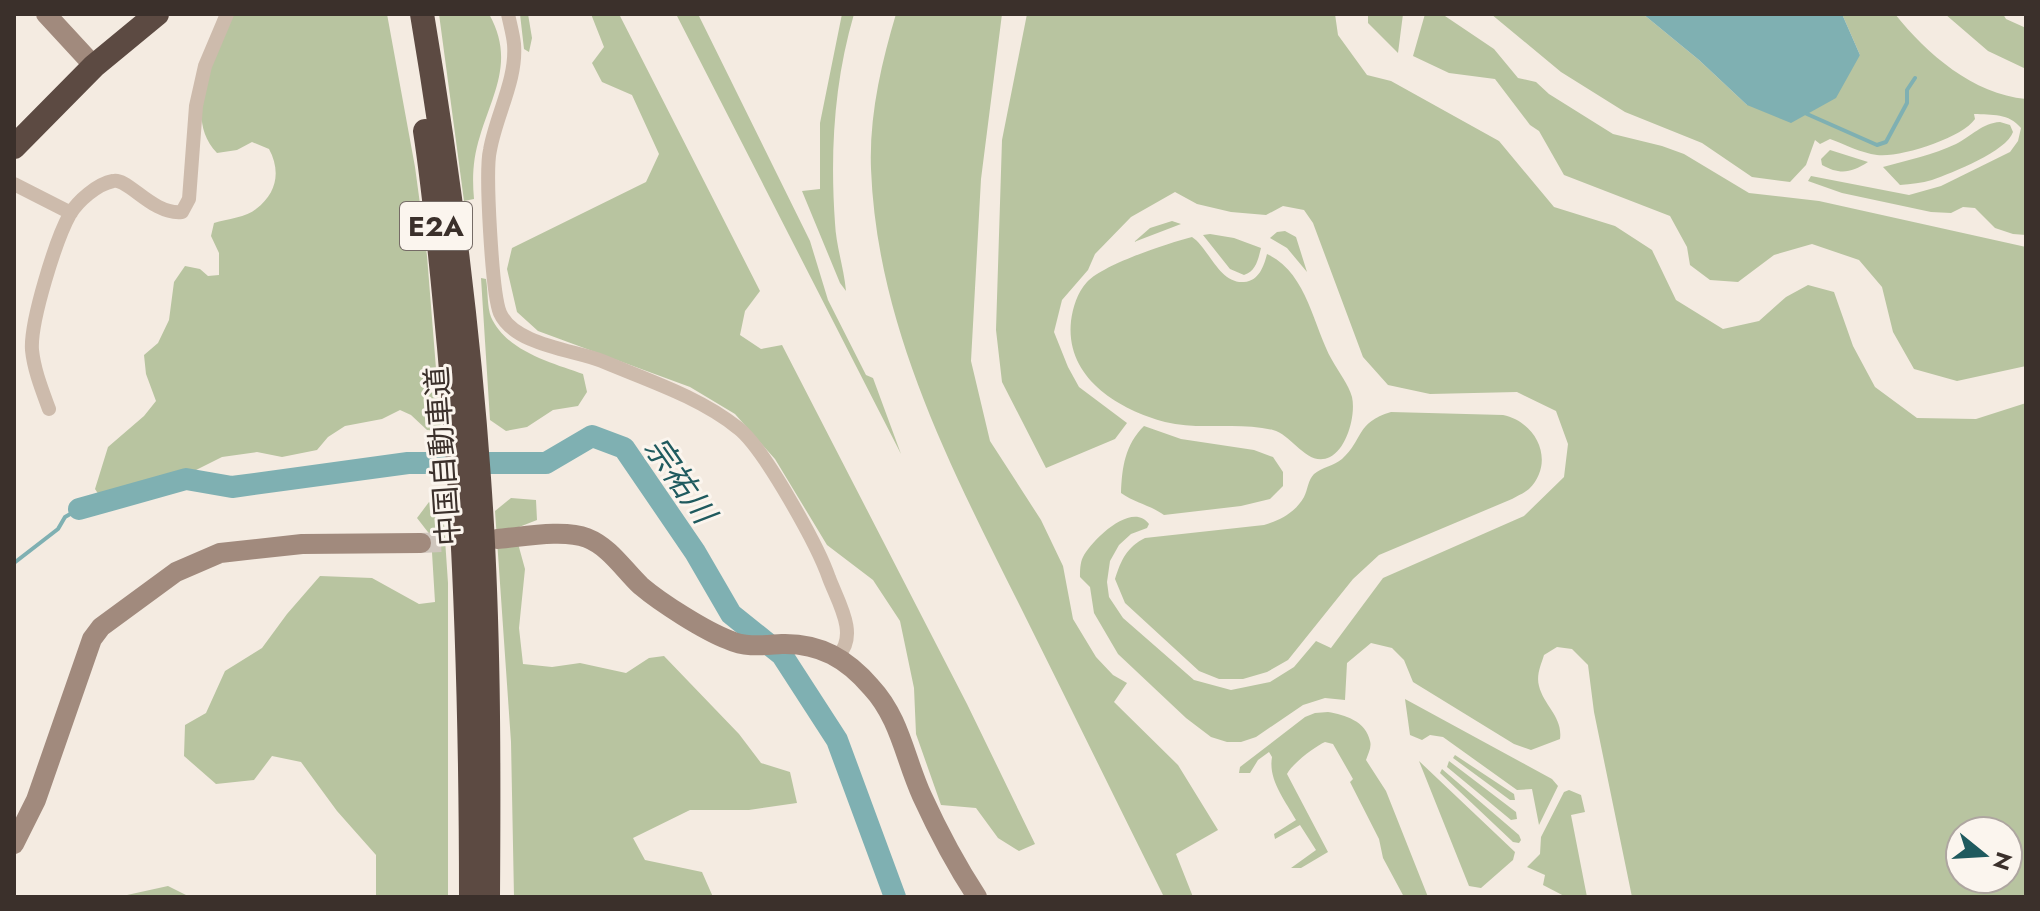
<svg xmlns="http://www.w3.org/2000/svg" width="2040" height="911" font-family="Jost,'Noto Sans JP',sans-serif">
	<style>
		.green { fill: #b8c4a0; fill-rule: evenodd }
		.water { fill: #7fb0b2 }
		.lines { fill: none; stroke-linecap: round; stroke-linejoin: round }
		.stream { stroke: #7fb0b2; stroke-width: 4 }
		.river { stroke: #7fb0b2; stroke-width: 22 }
		.secondary-tunnel { stroke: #cfc6bd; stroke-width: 20; stroke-dasharray: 20 10; stroke-linecap: butt }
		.street { stroke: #cdbbac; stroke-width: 14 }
		.secondary { stroke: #a18a7d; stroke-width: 20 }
		.highway { stroke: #5c4a42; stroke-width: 24 }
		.labels { text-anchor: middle; stroke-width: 6; stroke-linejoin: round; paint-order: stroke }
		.shield { fill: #fbf5ee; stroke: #756b66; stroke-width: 2 }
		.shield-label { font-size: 28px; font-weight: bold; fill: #3b302b }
		.street-label { font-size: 30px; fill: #3b302b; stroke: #fbf5ee }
		.water-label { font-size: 32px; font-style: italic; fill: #1f5a5e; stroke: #fbf5ee }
	</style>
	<rect width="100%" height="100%" fill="#f4ebe1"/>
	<path class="green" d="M232 14H387L415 167 427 256 441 431 427 430 411 415 400 410 382 419 345 426 328 437 317 450 282 457 257 452 222 457 192 472 99 495 95 489 108 447 144 416 156 401 146 374 144 355 158 343 169 320 174 282 185 266 200 269 208 276 219 275V253L211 236 214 223C227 219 247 217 256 209 277 193 281 171 269 149L252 142 237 150 217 153C181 116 216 54 232 14Z
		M439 14H489C515 60 493 93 480 136 473 158 472 177 474 199L464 201Z
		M520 14H528L532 38 529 52 524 49Z
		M591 14H619L760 291 745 311 740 335 761 349 782 345 967 704 1035 844 1019 851 998 838 976 808 941 805 916 734 914 688 900 621 873 580 827 545 775 459 735 414 690 387 538 331 517 312 507 269 512 248 646 182 659 154 632 95 602 82 592 63 604 47Z
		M676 14H698L810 241 828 300 866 375 873 378 901 454Z
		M842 14H854C834 82 830 153 835 223 836 246 844 268 846 291L840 283 802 191 820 189V123Z
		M896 14H1002L981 179 971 361 990 441 1041 520 1063 566 1073 619 1096 657 1113 675 1127 683 1114 702 1178 765 1218 830 1176 854 1193 897H1164C1116 801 1069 704 1021 608 952 470 877 327 871 169 869 117 881 64 896 14Z
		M1027 14H1335L1338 35 1367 75 1391 81 1499 141 1554 207 1615 226 1652 250 1676 300 1723 329 1759 321 1786 297 1808 285 1834 292 1853 346 1875 387 1917 418 1976 419 2026 403V897H1632L1594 712 1588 665 1572 649 1557 647 1544 655C1541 665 1536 675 1539 686 1544 706 1563 717 1560 739L1531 750 1514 744 1413 682 1404 660 1392 648 1371 643 1347 663 1345 700 1325 698 1303 705 1256 737 1241 742H1227L1211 737 1186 718 1118 654 1094 613 1090 587 1080 577C1080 571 1080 563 1083 557 1091 541 1132 500 1149 524L1147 528 1131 534 1119 545 1110 561 1107 582 1109 597 1123 618 1194 680 1231 690 1270 682 1294 667 1316 641 1331 648 1383 578 1524 516 1564 477 1568 444 1556 411 1517 392 1430 394 1388 385 1363 357 1313 223 1304 210 1283 206 1266 215 1231 212 1197 204 1175 192 1131 217 1095 254 1088 270 1062 300 1054 332 1068 367 1079 387 1127 423 1115 439 1046 468 1002 382 996 330 1002 140ZM1960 831H2008V879H1960Z
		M1368 14H1403L1398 53 1368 23Z
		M1425 14H1442L1494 49 1518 78 1536 82 1549 94 1613 134 1662 146 1684 154 1749 193 1819 201 2026 247V366L1957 381 1914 369 1893 332 1882 287 1859 260 1812 244 1774 255 1738 282 1710 280 1690 265 1687 247 1670 216 1564 175 1539 131 1530 125 1495 79 1449 73 1413 56Z
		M1491 14H1643L1699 60 1747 105 1860 55 1842 14H1895C1927 54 1973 94 2026 99V235L2013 234 1995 228 1975 208 1963 207 1951 213 1931 212 1842 193 1808 181 1811 176 1909 195 1941 186 2010 152 2018 141 2021 128C2009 113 1992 115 1974 114L1975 119C1962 138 1900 158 1877 155 1861 153 1844 144 1830 139L1820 144 1815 140 1806 165 1790 182 1752 177 1702 143 1625 112 1561 72Z
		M1945 14H2003L2006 19 2026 28V69L1988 51Z
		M2000 122 2010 125 2013 132C2007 151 1952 173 1932 180 1922 183 1911 184 1900 185L1883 167C1908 160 1933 155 1956 144 1972 136 1982 123 2000 122Z
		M1830 150 1868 162C1851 173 1840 175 1822 165L1821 159Z
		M1172 221 1181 224 1134 242 1150 228Z
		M1285 231 1296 237 1307 272 1287 248 1270 238 1277 232Z
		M1210 234 1234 238 1261 248C1258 260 1256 271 1244 275L1230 269 1203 235Z
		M1192 237C1209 248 1219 284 1244 282 1259 281 1264 266 1267 254 1307 272 1313 326 1332 360 1338 371 1349 385 1352 397 1356 415 1347 449 1330 457 1307 468 1293 435 1273 430 1238 421 1200 431 1165 422 1117 409 1065 377 1071 321 1073 307 1077 293 1087 282 1104 264 1166 244 1192 237Z
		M481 278 486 279C488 290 487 307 491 317 506 351 552 363 583 374L587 392 578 406 553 410 527 427 506 431 490 420Z
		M1391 412 1503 415C1537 422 1556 462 1529 489 1524 493 1517 496 1512 499L1379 555 1353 579 1288 660 1267 672 1243 679H1219L1199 671 1125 603 1115 579C1121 560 1127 547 1145 538L1264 525C1280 520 1295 513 1304 497 1308 489 1308 480 1314 474 1322 467 1334 466 1342 459 1364 439 1355 423 1391 412Z
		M1144 426 1181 439 1254 450 1273 457 1283 472V486L1270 499 1241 506 1164 515C1150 505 1135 503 1121 493 1122 467 1125 445 1144 426Z
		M511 498 536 500 537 520 514 529 525 569 519 628 523 664 552 667 580 663 626 673 649 658 664 656 739 734 761 763 790 772 797 803 749 810H690L633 838 645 860 702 872 713 897H514L511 742 495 511Z
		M429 502 443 510 448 583V897H376V855L337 811 301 762 272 756 254 780 216 784 184 756 185 725 206 713 225 671 262 648 287 614 320 576 372 578 419 604 435 602 431 536 417 518Z
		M1405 699 1552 779 1558 786 1539 825 1532 789 1517 790 1443 737 1430 735 1422 740 1410 735Z
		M1328 712C1345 715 1366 721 1370 741 1372 747 1368 754 1366 760L1386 791 1428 897H1404L1383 858 1379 839 1350 782 1353 779 1333 744 1325 742C1314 747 1292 764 1287 774L1328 852 1301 868H1291L1316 850 1300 825 1275 839 1274 834 1296 820C1285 800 1268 780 1272 757L1269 752 1258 760 1250 773H1239L1240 767 1305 717 1315 713Z
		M1455 755 1514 794 1515 800H1510L1453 758Z
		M1419 761 1515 852 1513 860 1481 888 1469 886Z
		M1449 761 1516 812 1517 819 1511 820 1447 767Z
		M1442 769 1519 835 1521 840 1519 843 1513 842 1440 773Z
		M1569 790 1581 795 1585 812 1571 815 1587 897H1566L1543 885 1545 875 1527 867 1540 854 1541 837 1564 792Z
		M168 886 190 897H125L127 895Z"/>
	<path class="water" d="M1643 14H1842L1860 55 1836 98 1791 123 1747 105 1699 60Z"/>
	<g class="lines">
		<path class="stream" d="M1807 114 1877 145 1886 142 1907 103V90L1915 78
			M14 563 58 529 65 517 79 509"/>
		<path class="river" d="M79 509 186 479 232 487 408 463H546L592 436 624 448 695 552 731 614 782 655 837 740 895 897"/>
		<path class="secondary-tunnel" d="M421 543 477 540"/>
		<path class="street" d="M508 14C510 24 513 34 514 44 517 80 496 115 490 150 485 171 492 294 500 313 514 345 574 350 602 361 647 380 700 397 738 428 764 448 818 546 829 578 838 602 859 635 838 656
			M14 184 71 213
			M49 409C42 390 34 370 32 350 30 322 56 239 70 214 78 201 97 184 113 181 128 177 152 215 182 212L189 199 196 106 205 66 227 14"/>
		<path class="secondary" d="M46 14 94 66
			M497 539C522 537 564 529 587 538 610 547 624 570 641 586 661 603 705 631 729 640 746 648 764 645 782 644 820 643 847 659 871 687 900 718 905 759 922 796 938 831 956 865 977 897
			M14 844 36 800 92 639 101 627 176 572 220 553 302 544 421 543"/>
		<path class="highway" d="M422 14C448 168 468 322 479 478 489 617 489 757 488 897
			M425 131C436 202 442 275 449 347 466 531 471 713 471 897
			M14 147 94 66 157 14"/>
	</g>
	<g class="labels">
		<rect class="shield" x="400" y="202" width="72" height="48" rx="6"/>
		<g class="shield-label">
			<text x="436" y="236">E2A</text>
		</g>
		<g class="street-label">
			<text transform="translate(443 456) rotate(-94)" y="10">中国自動車道</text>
		</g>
		<g class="water-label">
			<text transform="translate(680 480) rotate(55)" y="11">宗祐川</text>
		</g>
	</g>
	<rect width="2040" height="911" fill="none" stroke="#3b302b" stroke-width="32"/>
	<g transform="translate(1984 855) rotate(108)"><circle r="38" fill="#fbf5ee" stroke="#aea6a0" stroke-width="2"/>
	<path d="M0-6L14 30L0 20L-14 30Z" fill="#1f5a5e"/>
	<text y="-12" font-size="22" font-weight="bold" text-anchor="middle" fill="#3b302b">N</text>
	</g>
</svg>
